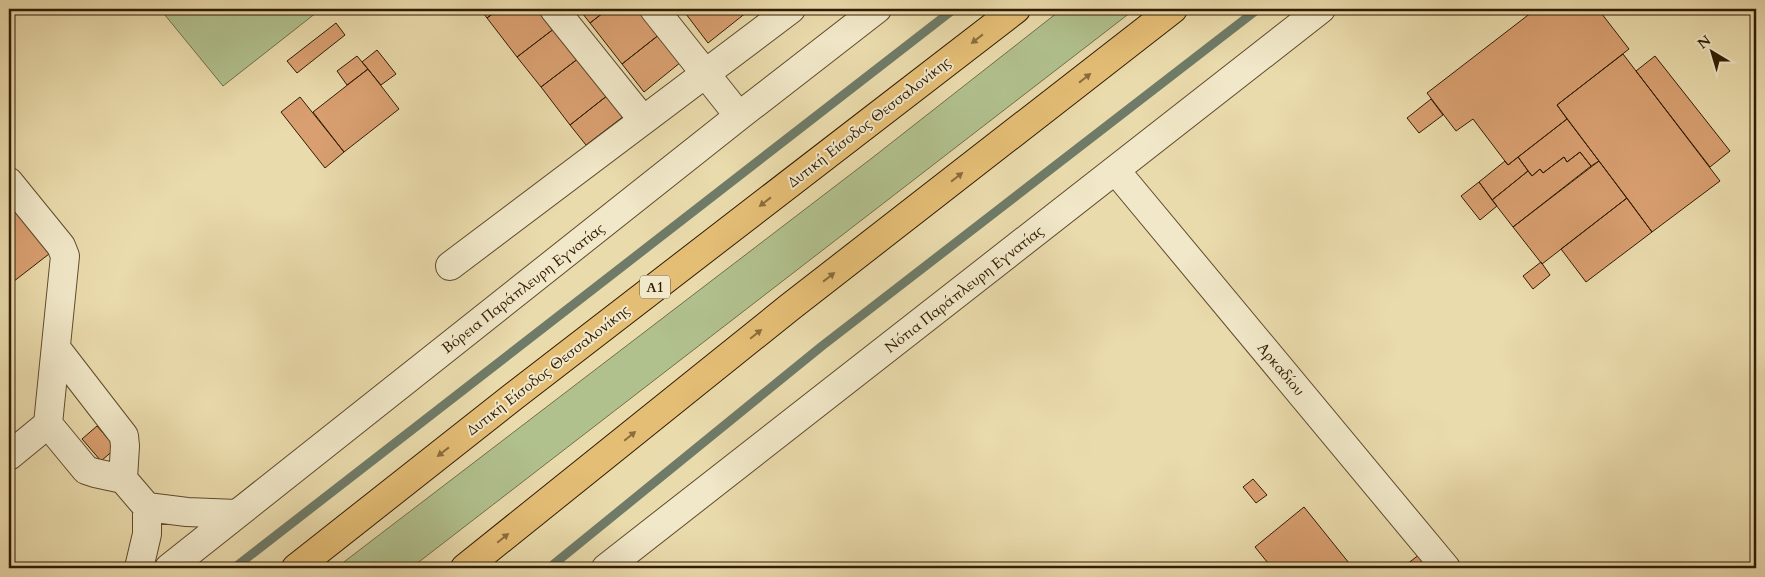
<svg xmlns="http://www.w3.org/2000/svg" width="1765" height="577" font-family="Cardo,serif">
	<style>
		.green { fill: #b1c18e; stroke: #716e48 }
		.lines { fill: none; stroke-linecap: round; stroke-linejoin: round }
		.stream { stroke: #6f7b68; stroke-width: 9 }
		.building { fill: #d99f70; stroke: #311b03 }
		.minor-casing { stroke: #5f4b2d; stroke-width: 30 }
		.highway-casing { stroke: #311b03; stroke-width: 30 }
		.minor { stroke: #f1e8c9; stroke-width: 28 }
		.highway { stroke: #e5be76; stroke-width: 28 }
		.oneway { fill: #8b6c3c }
		.labels { text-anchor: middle; stroke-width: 4; stroke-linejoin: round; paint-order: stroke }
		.shield { fill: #f1e8c9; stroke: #6b583e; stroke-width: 1 }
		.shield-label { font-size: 14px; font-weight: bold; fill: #311b03 }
		.street-label { font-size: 15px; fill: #311b03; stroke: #f1e8c9 }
	</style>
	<rect width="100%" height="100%" fill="#eadbac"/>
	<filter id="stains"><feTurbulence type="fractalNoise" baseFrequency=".004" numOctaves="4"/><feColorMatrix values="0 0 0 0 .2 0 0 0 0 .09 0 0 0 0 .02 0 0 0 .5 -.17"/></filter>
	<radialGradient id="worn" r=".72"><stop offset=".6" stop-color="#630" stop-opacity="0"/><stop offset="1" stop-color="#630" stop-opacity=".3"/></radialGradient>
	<path class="green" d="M160 9H321L223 86Z
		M1062 9H1135L411 568H336L872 158Z"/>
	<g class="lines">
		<path class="stream" d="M234 568 954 9
			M549 568 822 346 1258 9"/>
	</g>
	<path class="building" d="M480 9H499L487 18Z
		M499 9H540L555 28 517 57 487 18Z
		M579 9H608L590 23Z
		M608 9H640L660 34 622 64 590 23Z
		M692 9H744L747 12 708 43 686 14Z
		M1536 9H1598L1629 49 1557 105 1567 119 1508 165 1473 119 1456 131 1427 93Z
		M336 23 345 35 297 73 287 61Z
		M555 28 579 58 541 87 517 57Z
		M660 34 681 62 644 92 622 64Z
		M377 50 396 74 381 85 362 62Z
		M1623 54 1720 181 1652 232 1557 105Z
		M357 56 368 69 347 85 337 71Z
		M1655 56 1730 151 1710 167 1636 71Z
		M579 58 608 95 570 125 541 87Z
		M368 69 399 109 344 152 313 112Z
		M608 95 624 116 586 145 570 125Z
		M300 97 344 152 325 168 281 112Z
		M1431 99 1443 115 1419 133 1407 118Z
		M1567 119 1599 161 1591 166 1580 152 1567 162 1564 157 1543 173 1540 169 1532 176 1518 157Z
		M1580 152 1591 166 1513 227 1492 200 1528 171 1532 176 1540 169 1543 173 1564 157 1567 162Z
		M1518 157 1528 171 1492 200 1479 182 1505 161 1508 165Z
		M1599 161 1627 198 1542 264 1513 227Z
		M1479 182 1497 206 1480 220 1461 196Z
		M1627 198 1652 232 1586 282 1561 249Z
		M9 203 49 254 9 285Z
		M1541 262 1550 275 1533 289 1523 276Z
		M97 426 116 448 101 461 82 439Z
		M1253 479 1267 495 1256 503 1243 487Z
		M1304 507 1353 568H1272L1255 547Z
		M1420 554 1431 568H1402Z"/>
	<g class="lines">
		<defs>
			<path id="minor" d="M554 9 643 120
				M654 9 739 116
				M1116 171 1446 568
				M9 182 61 246 65 256 48 424
				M450 266 791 9
				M56 348 124 436 125 446 123 479
				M9 456 48 424 86 470 95 473 123 479 147 507V534L139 568
				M147 507 187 512 237 514
				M169 568 739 116 877 9
				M606 568 1321 9"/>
			<path id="highway" d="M296 568 514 396 1016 9
				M465 568 790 307 1173 9"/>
		</defs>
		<use href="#minor" class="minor-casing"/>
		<use href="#highway" class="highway-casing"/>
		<use href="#minor" class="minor"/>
		<use href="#highway" class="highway"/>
	</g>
	<defs><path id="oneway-solid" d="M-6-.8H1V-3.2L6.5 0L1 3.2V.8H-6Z" transform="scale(1.25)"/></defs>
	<g class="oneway">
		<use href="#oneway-solid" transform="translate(977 39) rotate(142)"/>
		<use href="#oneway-solid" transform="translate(1085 78) rotate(-38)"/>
		<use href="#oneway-solid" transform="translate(957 177) rotate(-38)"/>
		<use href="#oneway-solid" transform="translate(765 202) rotate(142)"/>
		<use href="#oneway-solid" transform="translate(829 277) rotate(-38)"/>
		<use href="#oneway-solid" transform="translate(756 334) rotate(-39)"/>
		<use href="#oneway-solid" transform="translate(630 436) rotate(-39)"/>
		<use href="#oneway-solid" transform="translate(443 452) rotate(142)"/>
		<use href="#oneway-solid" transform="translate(503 538) rotate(-39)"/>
	</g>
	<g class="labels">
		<rect class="shield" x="640" y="275.5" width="30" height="23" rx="4"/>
		<g class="shield-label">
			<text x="655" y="292">Α1</text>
		</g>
		<g class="street-label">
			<text transform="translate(869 122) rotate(-38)" y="5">Δυτική Είσοδος Θεσσαλονίκης</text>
			<text transform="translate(523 288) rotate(-38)" y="5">Βόρεια Παράπλευρη Εγνατίας</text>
			<text transform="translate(964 289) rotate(-38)" y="5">Νότια Παράπλευρη Εγνατίας</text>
			<text transform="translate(1281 369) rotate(50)" y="5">Αρκαδίου</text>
			<text transform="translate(548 370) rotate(-38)" y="5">Δυτική Είσοδος Θεσσαλονίκης</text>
		</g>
	</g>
	<rect width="1765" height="577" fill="none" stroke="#eadbac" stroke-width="30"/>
	<rect x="10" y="10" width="1745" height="557" fill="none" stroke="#311b03" stroke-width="2.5"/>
	<rect x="15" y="15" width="1735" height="547" fill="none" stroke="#311b03"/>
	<g transform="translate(1712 52) rotate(322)" stroke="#f1e8c9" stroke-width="4" paint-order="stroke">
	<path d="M0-4L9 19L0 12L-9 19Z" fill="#311b03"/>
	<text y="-8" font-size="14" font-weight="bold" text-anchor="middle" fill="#311b03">N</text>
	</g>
	<rect width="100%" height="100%" filter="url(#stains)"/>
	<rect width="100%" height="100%" fill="url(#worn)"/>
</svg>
